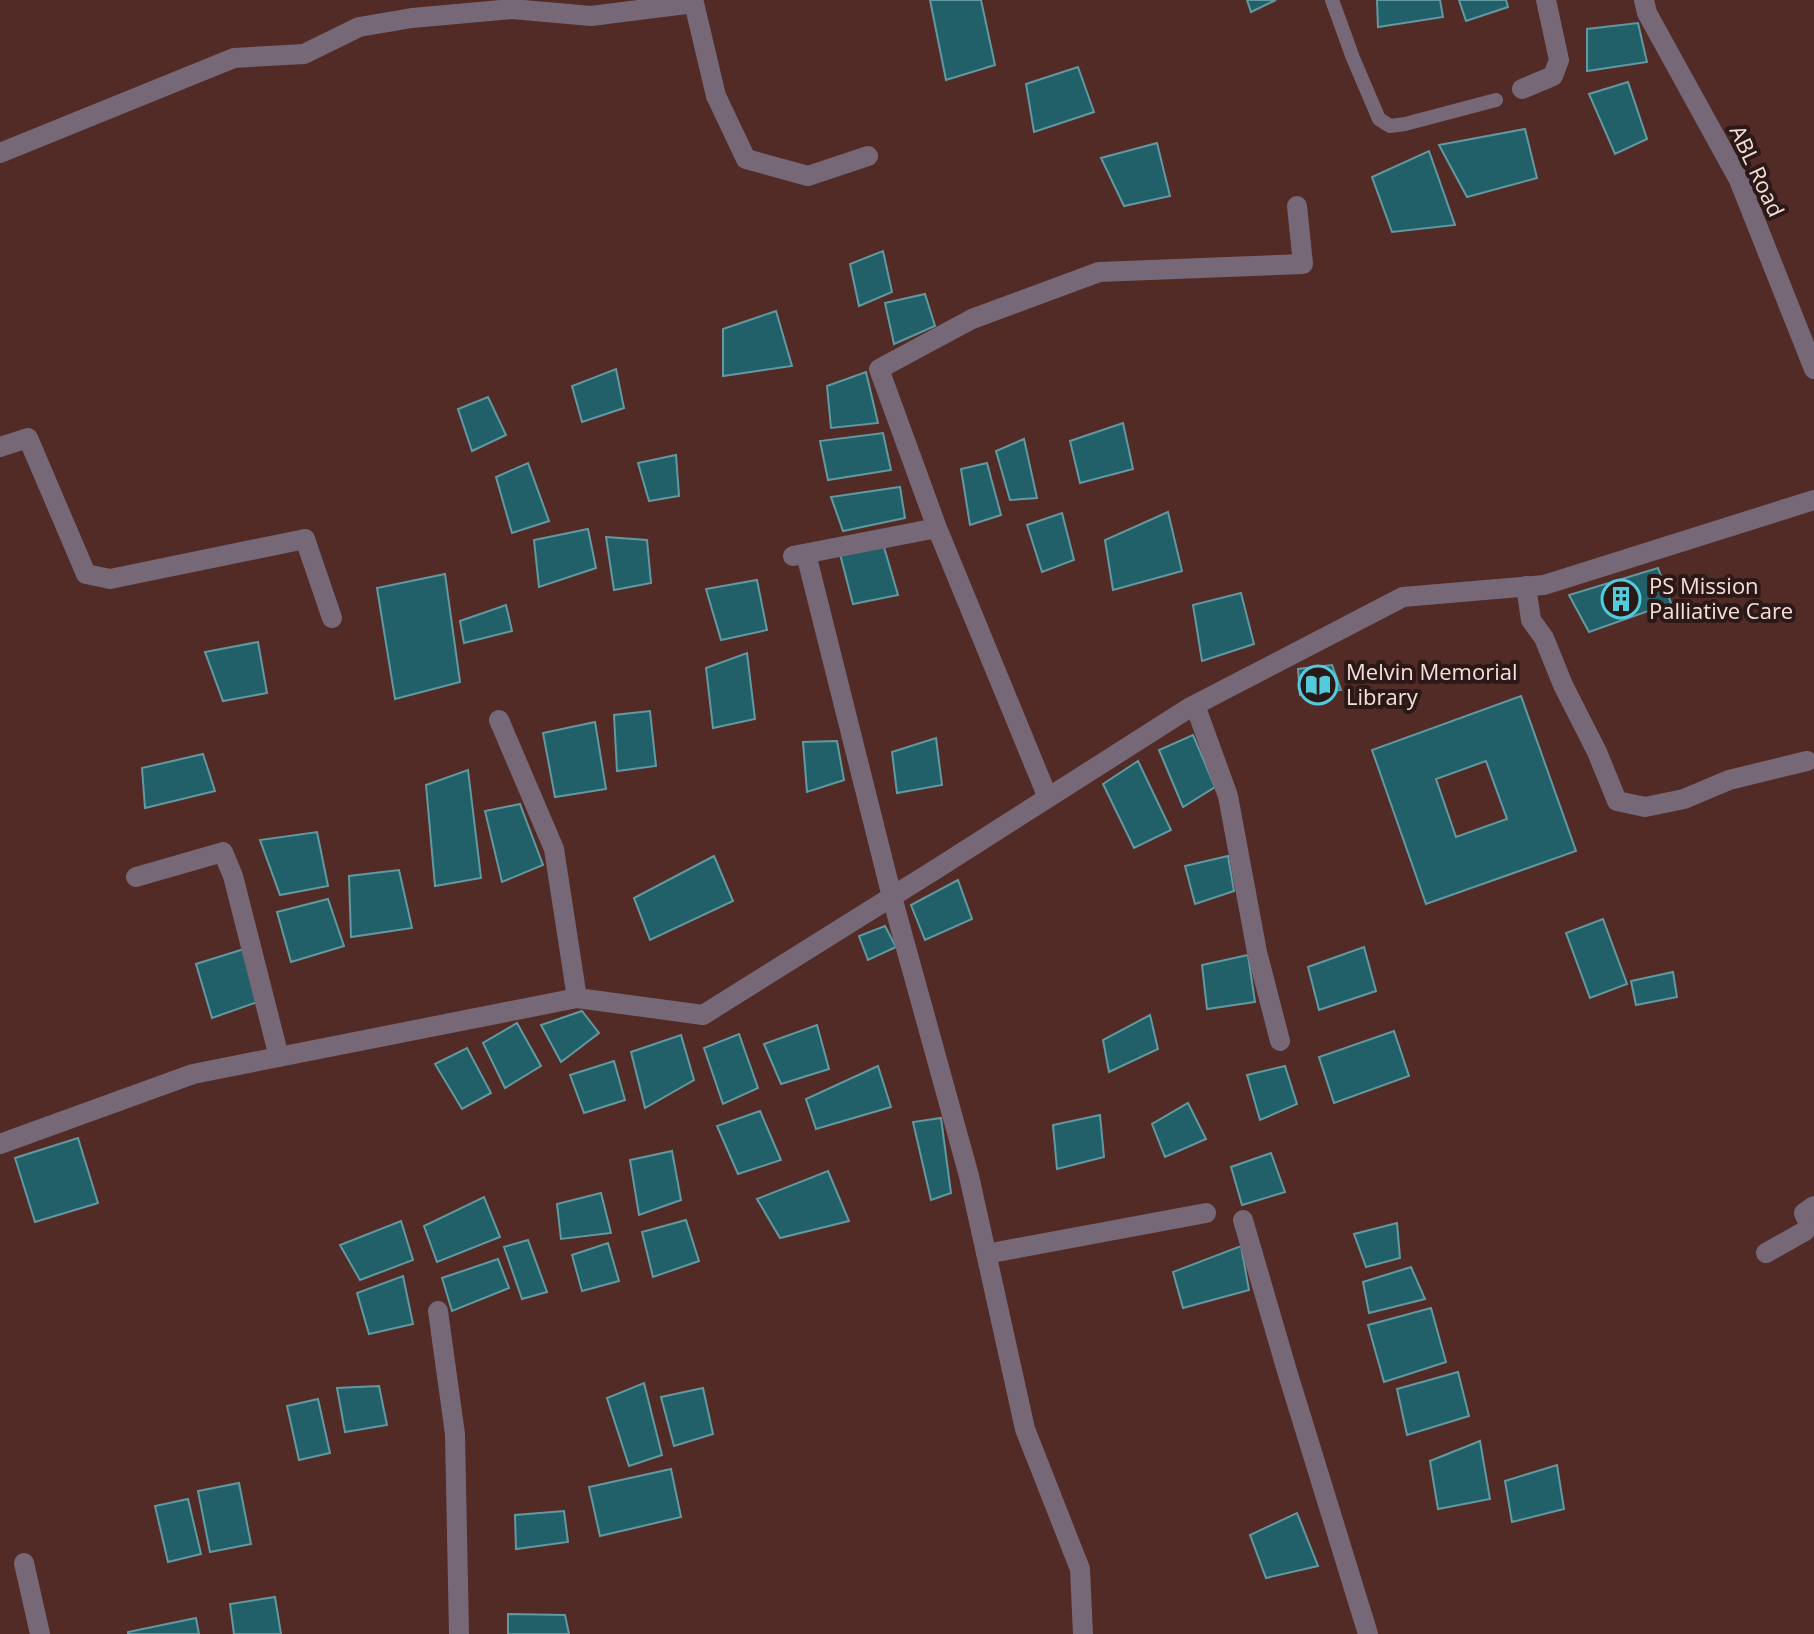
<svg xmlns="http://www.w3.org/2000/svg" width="1814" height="1634" font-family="'Open Sans',sans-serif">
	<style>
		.building { fill: #216068; stroke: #6299a1; stroke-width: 2; fill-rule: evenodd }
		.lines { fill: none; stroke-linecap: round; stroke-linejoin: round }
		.lane { stroke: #766876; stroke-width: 14 }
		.street { stroke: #766876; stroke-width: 20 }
		.labels { text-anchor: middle; stroke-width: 8; stroke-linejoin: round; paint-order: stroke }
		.street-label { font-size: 22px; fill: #f8dedb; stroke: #2b1917 }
		.poi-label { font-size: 22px; fill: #f8dedb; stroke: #2b1917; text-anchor: start }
	</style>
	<rect width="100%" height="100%" fill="#522b27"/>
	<path class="building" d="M930 0H981L995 65 946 80Z
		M1247 0H1276L1251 12Z
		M1377 0H1440L1443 17 1378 27Z
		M1459 0H1506L1508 7 1466 21Z
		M1638 23 1647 62 1587 71V29Z
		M1078 67 1094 112 1034 132 1026 84Z
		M1628 82 1647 139 1615 154 1589 94Z
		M1525 129 1537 178 1467 197 1439 145Z
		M1157 143 1170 196 1124 206 1101 158Z
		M1429 151 1455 225 1392 232 1372 177Z
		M883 251 892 292 859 306 850 264Z
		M925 294 935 326 894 344 885 303Z
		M776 311 792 366 723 376V329Z
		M616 369 624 408 582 422 572 386Z
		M866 372 878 423 831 428 827 386Z
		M488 397 506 435 472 451 458 409Z
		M1123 423 1133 469 1080 483 1070 441Z
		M883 433 891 470 828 480 820 441Z
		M1024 439 1037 498 1010 500 996 451Z
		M676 455 679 496 649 501 638 463Z
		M528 463 549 521 512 533 496 477Z
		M987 463 1001 515 970 525 961 469Z
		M900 487 905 518 843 531 831 497Z
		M1168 512 1182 571 1113 590 1105 540Z
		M1062 513 1074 560 1042 572 1027 525Z
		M588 529 596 568 539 587 534 540Z
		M606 537 647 540 651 583 614 590Z
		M884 547 898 595 853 604 840 554Z
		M1658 568 1671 603 1589 632 1569 595Z
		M445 574 460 682 395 699 377 588Z
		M757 580 767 630 721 640 706 589Z
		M1241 593 1254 644 1202 661 1193 605Z
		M506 605 512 631 464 643 460 621Z
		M258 642 267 693 223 701 205 652Z
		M747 653 755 719 713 728 706 668Z
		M1332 665 1341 690 1300 695 1298 669Z
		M1521 696 1576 851 1426 904 1372 750ZM1486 761 1507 819 1456 837 1436 779Z
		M650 711 656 766 617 771 614 715Z
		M595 722 606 789 555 797 543 733Z
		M1193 735 1215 787 1183 807 1159 750Z
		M936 738 942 785 897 793 892 752Z
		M837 741 844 780 807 792 803 742Z
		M203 754 215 791 145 808 142 768Z
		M1138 761 1171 830 1134 848 1103 784Z
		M468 770 481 878 435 886 426 785Z
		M520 804 543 865 502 882 485 811Z
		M317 832 328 886 280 895 260 840Z
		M714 856 733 901 650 940 634 898Z
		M1228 856 1234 891 1195 904 1185 866Z
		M399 870 412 928 351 937 349 876Z
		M958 880 972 919 925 940 911 905Z
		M328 899 344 946 291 962 277 912Z
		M1603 919 1627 984 1590 998 1566 933Z
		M885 926 896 947 868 960 859 936Z
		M1364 947 1376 991 1319 1010 1308 967Z
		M244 949 263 1000 212 1018 196 964Z
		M1248 955 1255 1002 1207 1009 1202 965Z
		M1673 972 1677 997 1636 1005 1631 981Z
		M582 1011 599 1033 561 1062 541 1025Z
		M1150 1015 1158 1049 1109 1072 1103 1040Z
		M517 1023 541 1066 505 1088 483 1043Z
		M817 1025 829 1069 781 1084 764 1044Z
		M1394 1031 1409 1076 1334 1103 1319 1057Z
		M739 1034 758 1088 723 1104 704 1048Z
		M681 1035 694 1080 645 1108 631 1052Z
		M467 1048 491 1093 462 1109 435 1064Z
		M614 1061 625 1100 584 1113 570 1075Z
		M878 1066 891 1107 816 1129 806 1099Z
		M1285 1066 1297 1104 1260 1120 1247 1075Z
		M1188 1103 1206 1139 1165 1157 1152 1124Z
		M760 1111 781 1160 738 1174 717 1126Z
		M1100 1115 1104 1157 1057 1169 1053 1125Z
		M941 1118 951 1193 931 1200 913 1122Z
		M78 1138 98 1203 35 1222 15 1158Z
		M672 1151 681 1200 639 1215 630 1160Z
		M1271 1153 1285 1192 1242 1205 1231 1167Z
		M828 1171 849 1221 780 1238 757 1199Z
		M601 1193 611 1233 561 1239 557 1204Z
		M484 1197 500 1237 437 1262 424 1226Z
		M686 1220 699 1261 653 1277 642 1232Z
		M401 1221 413 1260 360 1280 340 1245Z
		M1397 1223 1400 1258 1366 1267 1354 1234Z
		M528 1240 547 1292 522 1299 504 1247Z
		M608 1243 619 1281 582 1291 572 1255Z
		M1241 1246 1249 1290 1183 1308 1173 1272Z
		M498 1259 509 1288 452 1311 442 1278Z
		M1411 1267 1425 1299 1369 1313 1363 1282Z
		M403 1276 413 1324 369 1334 357 1293Z
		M1431 1308 1446 1362 1384 1382 1368 1325Z
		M1458 1372 1469 1416 1407 1435 1397 1389Z
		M644 1383 662 1455 629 1466 607 1398Z
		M379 1386 387 1425 345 1432 337 1388Z
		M703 1388 713 1434 674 1446 661 1397Z
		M318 1399 330 1453 299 1460 287 1406Z
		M1480 1441 1490 1499 1438 1509 1430 1461Z
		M1557 1465 1564 1509 1512 1522 1505 1481Z
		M671 1469 681 1517 600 1536 589 1487Z
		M239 1483 251 1544 210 1552 198 1491Z
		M188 1499 201 1554 168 1562 155 1506Z
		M564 1511 568 1542 516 1549 515 1515Z
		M1297 1513 1318 1566 1266 1578 1250 1535Z
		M275 1597 281 1634H234L230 1604Z
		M508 1614 565 1615 569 1634H508Z
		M196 1618 199 1634H128V1632Z"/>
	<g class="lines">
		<path class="lane" d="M1332 0 1353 58 1379 119 1390 126 1405 124 1496 100"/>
		<path class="street" d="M1644 0 1647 13 1739 180 1814 369
			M1522 89 1553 76 1559 60 1546 0
			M0 153 234 58 304 54 359 27 412 18 512 9 591 16 694 3 716 96 746 159 808 176 868 156
			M0 447 28 438 86 574 110 579 305 539 332 618
			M806 554 892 897 969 1176 1025 1429 1080 1569 1083 1634
			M793 556 937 528
			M1526 586 1531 620 1544 638 1563 685 1597 752 1617 801 1645 807 1684 799 1729 780 1807 761
			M1195 705 1228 796 1257 952 1280 1041
			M499 720 554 849 577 998
			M1048 798 937 528 879 369 972 319 1099 272 1303 264 1297 206
			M136 877 223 852 233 876 279 1057
			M0 1144 193 1074 577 998 703 1015 941 866 1189 708 1403 597 1544 585 1814 500
			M1243 1220 1287 1371 1368 1634
			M1766 1253 1805 1231 1809 1224 1804 1213 1814 1206
			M986 1254 1206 1213
			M438 1311 455 1434 459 1634
			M24 1563 40 1634"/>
	</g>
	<defs>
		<symbol id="building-ring" viewBox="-11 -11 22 22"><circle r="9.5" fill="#2b1917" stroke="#53cbda" stroke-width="1.5"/><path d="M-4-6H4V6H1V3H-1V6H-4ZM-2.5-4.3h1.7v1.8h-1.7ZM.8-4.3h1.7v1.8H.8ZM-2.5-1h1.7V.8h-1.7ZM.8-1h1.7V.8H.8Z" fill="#53cbda"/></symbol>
		<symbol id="library-ring" viewBox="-11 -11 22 22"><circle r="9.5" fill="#2b1917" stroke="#53cbda" stroke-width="1.5"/><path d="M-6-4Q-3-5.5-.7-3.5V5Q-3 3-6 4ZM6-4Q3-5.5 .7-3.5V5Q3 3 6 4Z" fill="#53cbda"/></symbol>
	</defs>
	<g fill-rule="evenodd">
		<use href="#building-ring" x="1599" y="577" width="44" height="44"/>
		<use href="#library-ring" x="1296" y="663" width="44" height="44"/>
	</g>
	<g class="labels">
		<g class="street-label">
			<text transform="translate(1757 171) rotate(65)" y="8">ABL Road</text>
		</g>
		<g class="poi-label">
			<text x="1649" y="594">PS Mission<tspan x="1649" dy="25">Palliative Care</tspan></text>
			<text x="1346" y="680">Melvin Memorial<tspan x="1346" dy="25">Library</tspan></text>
		</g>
	</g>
</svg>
